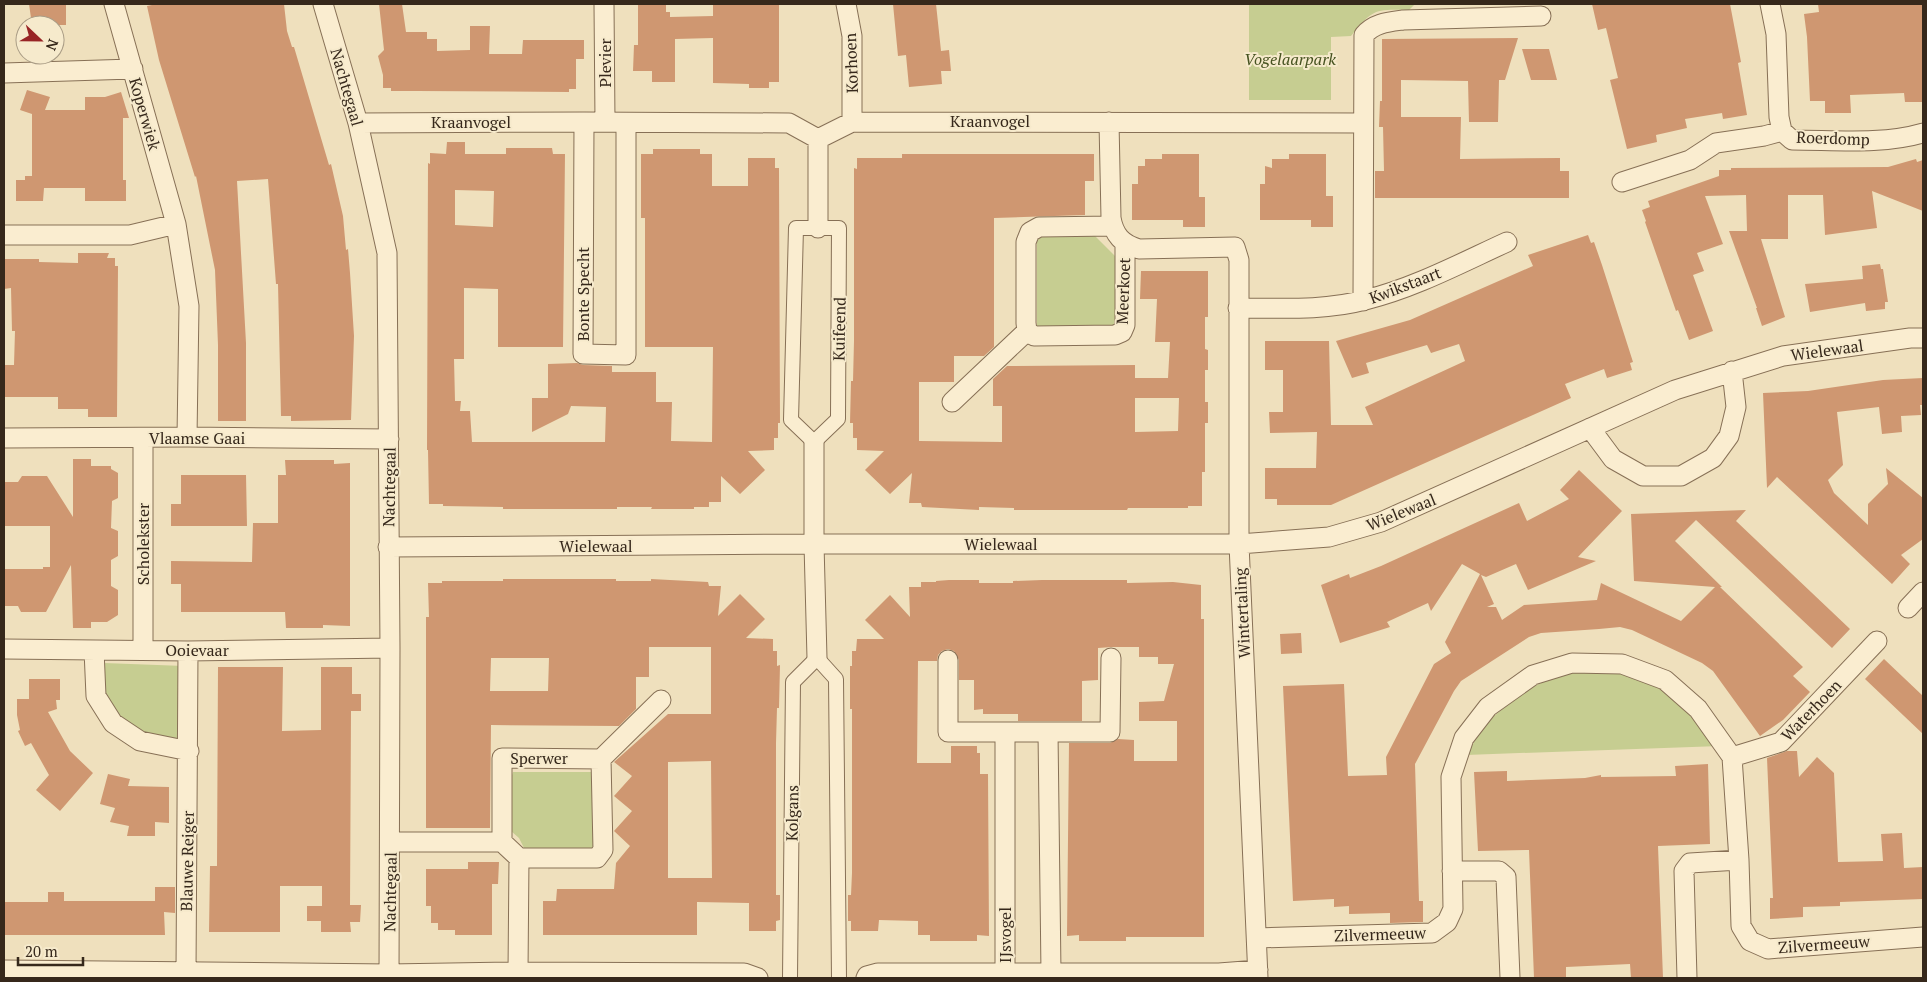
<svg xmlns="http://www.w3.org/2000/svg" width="1927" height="982" font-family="'PT Serif',serif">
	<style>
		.green { fill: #c6cd91 }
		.building { fill: #cf9771; fill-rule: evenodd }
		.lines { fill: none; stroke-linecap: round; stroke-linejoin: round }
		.pedestrian-casing { stroke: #877056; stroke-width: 16 }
		.minor-casing { stroke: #877056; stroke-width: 21 }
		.pedestrian { stroke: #faedd0; stroke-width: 14 }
		.minor { stroke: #faedd0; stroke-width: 19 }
		.labels { text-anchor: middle; stroke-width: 4; stroke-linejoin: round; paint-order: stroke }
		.park-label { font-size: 16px; font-style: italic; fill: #475321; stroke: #f6eacc }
		.street-label { font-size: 16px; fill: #36281b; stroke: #f6eacc }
	</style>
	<rect width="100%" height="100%" fill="#efe0bd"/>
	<path class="green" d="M1249 4H1415L1409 10C1374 9 1373 9 1351 36L1331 37V100H1249Z
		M1094 235 1123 264 1119 325 1039 329 1037 326V236Z
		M104 663 184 666 182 742C154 738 131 732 114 708 110 702 106 694 104 687 103 679 104 671 104 663Z
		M1610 668 1645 679 1672 696 1698 717 1720 746 1466 755 1486 723 1521 693 1549 679 1581 670Z
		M513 772H594L595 852H526L519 838 511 831 509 785Z"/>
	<path class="building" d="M29 4H66V25H32Z
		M157 4H284L287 31 292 47H294L329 165 331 164 343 216 346 250 348 249 350 273 354 336 351 420 291 421V416H281L278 284H276L268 179 237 181 246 343V421H218V345L215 270 196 176 195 177 159 60 147 6Z
		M379 4H402L406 32H427V39H437V51L470 50V26H490L489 54H522L523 40H584V59H576V89H569V92L417 91H391V88H383V75L378 56 384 50Z
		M638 4H666V12H670V17L713 16V4H779V82H769V88H749V84L713 83V38L675 39V82H652V71H633L634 45H638Z
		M893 4H936L941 51 949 50 951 71H941L942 84 909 87 906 55 898 56Z
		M1592 4H1730L1741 62 1738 63 1747 115 1723 119 1722 113 1685 119 1687 128 1656 135 1657 142 1627 149 1610 80 1618 78 1606 28 1598 30Z
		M1818 4H1923V102H1905L1904 93 1850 95 1851 113H1825V101H1810L1807 37 1804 14 1819 12Z
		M1518 38 1505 80H1499L1498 122H1469L1468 81 1401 80V117H1461L1460 159 1560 158V171H1569V198H1375V171H1384L1383 127H1379L1380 101H1382V39Z
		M1522 49H1549L1557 80H1531Z
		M27 90 50 97 45 110H85V97H105L121 92 129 118H123V180H126V201H85V188H44L43 201H16V180H25V176H32V114L20 110Z
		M447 142H465V154H506V148H552L553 154H565L563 347H498V289L464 288V359H454L455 401H461L460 411H470L472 442H605L606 407 571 406 568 414 532 432V398H548V364L577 363 583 365 612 366V372H656V402H672L671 441 712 442 713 347H645V218H641V154H653V149H700V154H712V186H748V158H775V168H779L780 423H778V438H774V450L748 451 765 470 740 494 721 476V502H709V507H694V509H651L652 507H617V509H503V507L443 506V504H429L428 450H427L428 163 430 164V153L446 154ZM455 190 494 191 493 227 455 225Z
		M902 154H1094V181H1085V215L994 218V347L984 356H954V382H919V441L1002 442V406H993V379L1007 366 1135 365V378H1168L1170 342H1155L1157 299H1140L1141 271H1208V317H1205V349L1208 350V370H1205V402H1208V423H1205V472H1202V506H1188V508H1128L1127 510H1014V508L979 507V510L922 507 921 503H909L912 473 890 494 865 470 884 451 857 450V438H853V423H850L851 381H853L854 341V168L857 169V158H902ZM1135 398H1179L1178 431 1135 432Z
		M1162 154H1199V197H1205V227H1183V220H1132V184H1138V166H1145V159H1162Z
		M1289 154H1326V196H1333V227H1311V220H1260V184H1265V166L1272 168V159H1289Z
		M1916 159 1917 162 1923 160V211L1872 191 1877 228 1825 235 1823 195H1788V239H1761L1785 317 1762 326 1756 308H1757L1729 231H1747L1746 195 1705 196 1723 244 1697 253 1704 271 1693 275 1713 331 1689 340 1678 310 1676 311 1645 222 1646 221 1642 210 1650 207 1648 201 1719 176V170H1731V168L1888 167Z
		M1588 235 1591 243 1594 242 1602 265 1633 362 1630 363 1632 370 1607 378 1604 369 1565 384 1571 398 1331 505H1277V499H1265V468H1316L1317 432 1270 433 1269 412H1283V370H1265V341H1329L1331 425H1373L1365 407 1465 361 1459 344 1431 353 1427 345 1366 363 1369 373 1352 378 1336 341 1410 320 1533 266 1528 255Z
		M78 253H109L107 258H115V266H118L117 417H88V409H58V397H4V365H14L15 331H12L11 288 4 289V259H39V262L78 263Z
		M1880 264 1881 269H1883L1888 302H1885V309L1866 311 1865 303 1810 312 1805 284 1863 279 1862 266Z
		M1923 378V405H1920L1921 415 1901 416 1902 432 1882 434 1879 407 1837 412 1843 465 1828 480 1834 493 1868 525V504L1888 484 1886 468 1923 498V539L1901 555 1910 564 1892 584 1777 477 1767 488 1763 393 1808 391 1883 380Z
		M73 459H91V466H111V469L118 473V498L112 501 111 528 118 531V556L111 560V586L118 590V615L107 622H91V628H73L71 565 46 612H21L18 606H4V569H43V567H50V526H4V482H18L22 476H47L73 517Z
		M285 460H334V464L350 463V626L323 625V628H286L285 612H181V584H171V561L252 562 253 523H278V475H286Z
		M1579 470 1622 511 1578 557 1596 561 1528 590 1516 564 1486 577 1481 575 1494 604 1487 607H1496L1502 620 1524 605 1597 600 1601 583 1681 621 1715 587 1634 581 1631 514 1746 510 1736 521 1850 629 1832 648 1696 520 1675 541 1722 587H1720L1803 667 1793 676 1810 692 1783 720 1760 736 1713 671 1702 663 1632 630 1620 627 1599 629 1541 633 1529 637 1461 681 1454 691 1415 764 1419 901H1423V922L1390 923V913L1349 914V906L1334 907V899L1293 901 1283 686 1344 684 1348 776 1387 775 1386 757 1434 664 1451 653 1445 642 1480 574 1462 564 1431 611 1428 603 1387 622 1390 627 1340 643 1321 585 1349 574 1350 578 1381 566 1519 503 1527 521 1569 499 1560 490Z
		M181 475H246L247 526H171V504H181Z
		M503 579H616V581H651V579L708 582 709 586H721L718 616 740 594 765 619 746 638 773 639V651H777V666L780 665 779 708H777L776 743V895H780V920L776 921V931H749V903L697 902V935H543V901H556L557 889H614L616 863 630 846 614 831 632 811 614 796 632 776 614 762 668 714H711V647H649V677H636V709L619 726 491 725 490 828H426V617H429L428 583H442V581H503ZM491 658H549L548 691H490ZM711 761 712 878H668V762Z
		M949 580H979V583H1013V581L1042 580H1127V583L1173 582 1201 585V619H1204V937H1126V941H1079V935L1067 936 1069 743H1110L1118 739 1134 740V761H1177V721H1139V702L1164 701 1174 664H1158V657H1139V647H1112L1098 648V680L1082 681V721H1018V714H983V709L974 710V680H959V660L954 651 948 649 942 651 938 655 937 661H918L917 763H951V746H977V753H980V774H988L989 936 977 935V941H930V935H918V921L879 920 878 931H851V921H848V895H851L852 873V709H850V666H852V651H856L857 639H884L865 620 890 595 910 617 909 587H921V582H936V581Z
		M1301 633 1302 653 1281 654 1280 634Z
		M1884 659 1923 696V734L1865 679Z
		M218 667H283L282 731 321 730V667H352V694H361V711H351L350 905H361L360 922H350L351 932H321V921H307V906H322V886H280V932H209L210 866H217Z
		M29 679H60V700H56L57 709 48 712 70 751 93 773 60 811 36 790 49 775 31 743 25 746 18 731 20 730 17 715V699H29Z
		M1787 751H1797L1799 777 1817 757 1834 773 1838 862 1883 861 1881 834 1902 833 1904 868 1923 867V899L1840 902V906L1803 907V917L1770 919V898H1773L1767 758Z
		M1708 764 1710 844 1658 846 1663 978H1631L1630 964 1566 967V978H1534L1529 850 1478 851 1474 772 1507 771V781L1585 778 1601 775V777L1676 776 1675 766Z
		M108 774 130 779 128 786 169 787V823L155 822V836H127L129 826 110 822 115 808 100 804Z
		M468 862H499L498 884H492V935H455V930H438V923H431V906H426V869H468Z
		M155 887H175V913L164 912 165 935H5L4 902H48V892H64V901H155Z"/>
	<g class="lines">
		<defs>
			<path id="pedestrian" d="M796 228H839L838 419 814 442 791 420Z
				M790 978 793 682 817 658 836 679 839 978"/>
			<path id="minor" d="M114 4 176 224 189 306 187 437
				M323 4 358 123 387 253 390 648 389 978
				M604 4 605 122
				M846 4 852 36V122
				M1770 4 1776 34 1779 117 1782 131 1792 140C1835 140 1882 145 1923 133
				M4 73 133 69
				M1109 122 1111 218C1114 235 1122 244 1139 249L1235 247 1239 260V544L1258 978
				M358 123 584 122
				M626 123V355L583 354 584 122 789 123 818 139 852 122 1363 123
				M818 139V228
				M1622 182 1690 160 1716 143 1764 136 1782 131
				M1112 226 1039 227 1030 232 1026 242V323L1027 331 1034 336 1115 335 1122 332 1125 325V244
				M4 235H130L176 224
				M1363 301 1364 35C1374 23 1388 22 1403 20L1541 16
				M1238 308C1280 308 1324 311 1365 300 1414 288 1461 263 1507 242
				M952 402 1027 331
				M1590 428 1613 459 1643 476H1681L1713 458 1729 436 1736 407 1732 371
				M4 438 187 437 389 439
				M143 438V650
				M814 442V544L817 658
				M388 547 814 544H1239L1329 537 1381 522 1675 390 1783 356 1910 338H1923
				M1908 608 1923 592
				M4 649 188 651 390 648
				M94 650 96 696 113 723 140 741 189 751
				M948 660V732H1110L1111 658
				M1005 732V973H1051L1048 732
				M1732 757 1781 742 1877 641
				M601 759 661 700
				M390 842H502L519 858 518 972
				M502 842V758L601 759 603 850 597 858H519
				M1452 871H1499L1506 877 1510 978
				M1257 938 1432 933 1447 922 1453 909 1451 777 1464 738 1488 707 1533 675 1572 663 1622 664 1665 680 1698 709 1732 757 1739 860 1741 926 1750 941 1768 949 1923 937
				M4 970 389 974 518 972 744 973 758 978
				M186 972 188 651
				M1051 973H1219L1258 970
				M866 978 867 976 878 973H1005
				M1687 978 1684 871 1690 863 1739 860"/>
		</defs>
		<use href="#pedestrian" class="pedestrian-casing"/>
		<use href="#minor" class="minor-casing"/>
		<use href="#pedestrian" class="pedestrian"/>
		<use href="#minor" class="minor"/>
	</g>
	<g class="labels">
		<g class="park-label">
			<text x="1290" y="65">Vogelaarpark</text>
		</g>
		<g class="street-label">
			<text transform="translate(605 63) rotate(-90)" y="6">Plevier</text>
			<text transform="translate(851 63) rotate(-92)" y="6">Korhoen</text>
			<text transform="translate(347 87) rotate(74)" y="6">Nachtegaal</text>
			<text transform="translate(145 114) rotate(74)" y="6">Koperwiek</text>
			<text x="990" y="127">Kraanvogel</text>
			<text x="471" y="128">Kraanvogel</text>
			<text transform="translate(1833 138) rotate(2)" y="6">Roerdomp</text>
			<text transform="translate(1405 285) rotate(-21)" y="6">Kwikstaart</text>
			<text transform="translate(1123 291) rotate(-88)" y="6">Meerkoet</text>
			<text transform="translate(583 294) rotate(-90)" y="6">Bonte Specht</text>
			<text transform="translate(839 329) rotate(-89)" y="6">Kuifeend</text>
			<text transform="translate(1827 350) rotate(-8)" y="6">Wielewaal</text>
			<text x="197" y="444">Vlaamse Gaai</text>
			<text transform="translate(389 487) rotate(-89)" y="6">Nachtegaal</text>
			<text transform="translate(1401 512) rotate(-22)" y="6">Wielewaal</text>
			<text transform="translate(143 544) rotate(-90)" y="6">Scholekster</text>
			<text x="1001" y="550">Wielewaal</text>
			<text x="596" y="552">Wielewaal</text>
			<text transform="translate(1242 613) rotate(-93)" y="6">Wintertaling</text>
			<text x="197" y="656">Ooievaar</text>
			<text transform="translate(1811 710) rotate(-46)" y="6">Waterhoen</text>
			<text x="539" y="764">Sperwer</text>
			<text transform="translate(792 813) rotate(-89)" y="6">Kolgans</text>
			<text transform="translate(187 861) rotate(-89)" y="6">Blauwe Reiger</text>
			<text transform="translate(390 892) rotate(-89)" y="6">Nachtegaal</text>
			<text transform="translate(1380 934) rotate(-2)" y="6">Zilvermeeuw</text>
			<text transform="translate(1005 935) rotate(-90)" y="6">IJsvogel</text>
			<text transform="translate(1824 944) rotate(-4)" y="6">Zilvermeeuw</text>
		</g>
	</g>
	<rect width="1927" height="982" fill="none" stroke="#36281b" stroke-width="10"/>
	<g transform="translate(40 40) rotate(112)"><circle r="24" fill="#f6eacc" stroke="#a99c85"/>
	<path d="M0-4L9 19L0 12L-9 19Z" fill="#982425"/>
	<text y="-8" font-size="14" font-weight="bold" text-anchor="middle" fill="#36281b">N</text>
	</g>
	<path d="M18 957v8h65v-8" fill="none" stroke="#36281b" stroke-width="2.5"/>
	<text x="25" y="957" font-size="15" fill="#36281b" stroke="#f6eacc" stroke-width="4" paint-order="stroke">20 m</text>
</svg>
